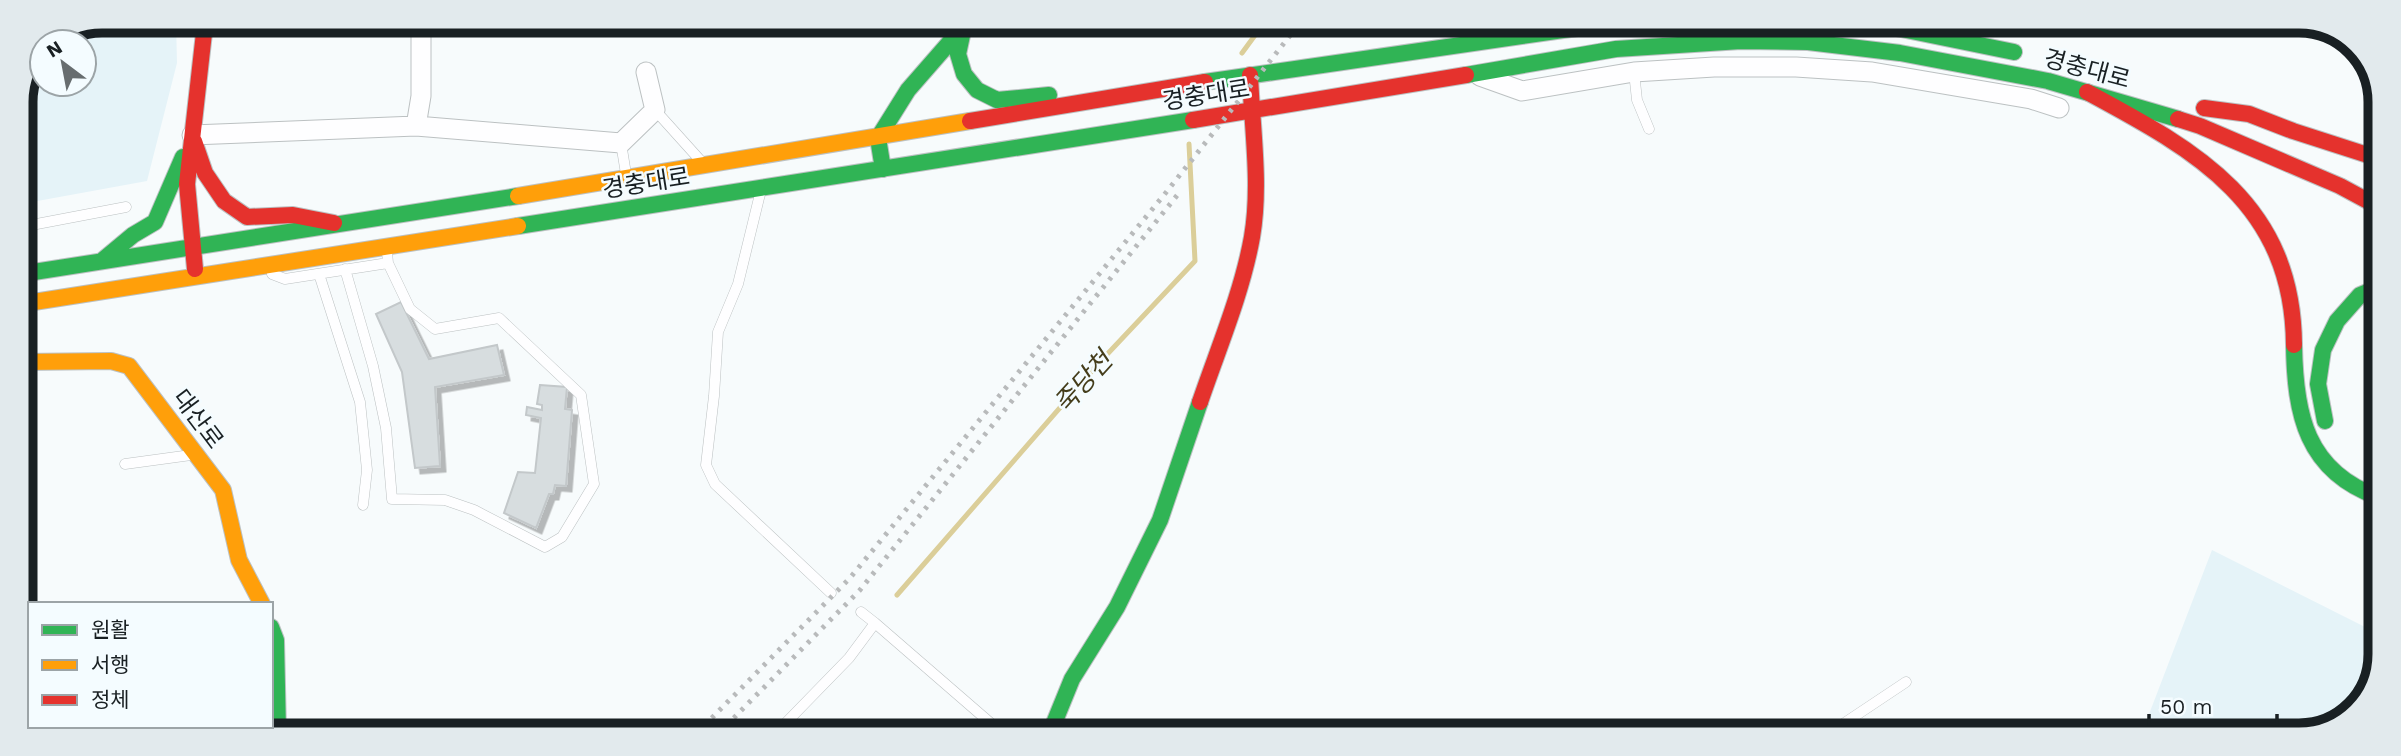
<svg xmlns="http://www.w3.org/2000/svg" width="2401" height="756" font-family="'Work Sans','Noto Sans KR',sans-serif">
	<style>
		.built { fill: #e5f3f8 }
		.lines { fill: none; stroke-linecap: round; stroke-linejoin: round }
		.stream { stroke: #dbce99; stroke-width: 5 }
		.building { fill: #d7dddf; stroke: #c3c8ca; stroke-width: 2; filter: url(#shadow) }
		.lane-casing { stroke: #bcc1c2; stroke-width: 11 }
		.street-casing { stroke: #bcc1c2; stroke-width: 21 }
		.fast-casing { stroke: #bcc1c2; stroke-width: 18 }
		.slow-casing { stroke: #bcc1c2; stroke-width: 18 }
		.jam-casing { stroke: #bcc1c2; stroke-width: 18 }
		.lane { stroke: #fefeff; stroke-width: 10 }
		.street { stroke: #fefeff; stroke-width: 19 }
		.fast { stroke: #30b455; stroke-width: 16 }
		.slow { stroke: #ff9f0a; stroke-width: 16 }
		.jam { stroke: #e5322d; stroke-width: 16 }
		.rail { stroke: #b8babb; stroke-width: 5; stroke-dasharray: 3.5 7; stroke-linecap: butt }
		.labels { text-anchor: middle; stroke-width: 5; stroke-linejoin: round; paint-order: stroke }
		.street-label { font-size: 24px; fill: #192023; stroke: #f4fcff }
		.water-label { font-size: 26px; font-style: italic; fill: #453d1b; stroke: #f4fcff }
		.rim { fill: none; stroke: #192023; stroke-width: 9 }
	</style>
	<defs>
		<filter id="shadow"><feDropShadow dx="5.5" dy="5.5" stdDeviation="0" flood-color="#0004"/></filter>
	</defs>
	<rect width="100%" height="100%" fill="#f7fbfc"/>
	<path class="built" d="M102 21H176L177 63 147 181 21 204V102L42 52V84H84V42H51Z
		M2212 550 2377 633V675L2349 718 2299 735H2141Z"/>
	<g class="lines">
		<path class="stream" d="M1242 53 1264 23
			M897 595 1098 364 1195 261 1189 144"/>
	</g>
	<path class="building" d="M401 302 429 359 497 345 504 375 435 387 440 466 415 468 402 372 376 314Z
		M540 385 567 387 565 409 572 410 566 486 555 485 553 494H549L536 528 504 513 518 472 535 473 541 418 526 415 527 407 542 410V405L537 404Z"/>
	<g class="lines">
		<defs>
			<path id="lane" d="M1634 72 1637 100 1649 129
				M655 110 700 160
				M621 143 626 174
				M760 194 738 284 718 332 714 396 706 465 715 484 831 593
				M21 227 126 207
				M345 269 373 366 386 428 392 499 445 500 474 510 545 547 562 537 594 484 581 395 499 318 435 329 410 309 388 263 387 252
				M272 274 285 279 388 263
				M319 274 360 402 367 470 363 505
				M125 464 191 455
				M861 612 875 623 1002 733
				M776 733 849 658 875 623
				M1828 734 1906 682"/>
			<path id="street" d="M1480 76 1522 91 1634 72 1714 67H1796L1872 72 2031 99 2059 108
				M416 126 421 96V21
				M192 135 416 126 621 143 655 110 646 72"/>
			<path id="fast" d="M1872 23 2014 52
				M964 26 958 54 964 74 977 90 997 100 1049 95
				M1466 75 1616 49 1741 41 1808 42 1900 53 2048 81 2178 119
				M1205 82 1612 23
				M883 169 878 138 908 90 963 27
				M518 226 1193 120
				M103 260 133 235 155 222 183 157
				M21 274 518 196
				M2294 345C2295 414 2306 471 2378 497
				M2325 421 2318 384 2323 350 2337 321 2360 295 2379 287
				M271 627 276 640 278 732
				M1050 733 1072 679 1117 607 1160 520 1200 402"/>
			<path id="slow" d="M518 196 970 121
				M21 304 518 226
				M21 362 111 361 129 366 223 490 239 560 262 604"/>
			<path id="jam" d="M2087 92C2197 151 2293 204 2294 345
				M2204 108 2249 114 2293 131 2380 159
				M2178 119 2200 126 2340 186 2379 207
				M1193 120 1466 75
				M970 121 1205 82
				M194 141 205 173 224 201 247 217 293 215 334 223
				M195 269 187 184 204 33 203 21
				M1200 402C1218 349 1242 293 1252 237 1261 185 1252 128 1250 75"/>
		</defs>
		<use href="#lane" class="lane-casing"/>
		<use href="#street" class="street-casing"/>
		<use href="#fast" class="fast-casing"/>
		<use href="#slow" class="slow-casing"/>
		<use href="#jam" class="jam-casing"/>
		<use href="#lane" class="lane"/>
		<use href="#street" class="street"/>
		<use href="#fast" class="fast"/>
		<use href="#slow" class="slow"/>
		<use href="#jam" class="jam"/>
		<path class="rail" d="M697 733 850 578 1168 190 1300 23
			M719 733 860 590 1179 193"/>
	</g>
	<g class="labels">
		<g class="street-label">
			<text transform="translate(2087 69) rotate(15)" y="8">경충대로</text>
			<text transform="translate(1206 95) rotate(-9)" y="8">경충대로</text>
			<text transform="translate(646 183) rotate(-9)" y="8">경충대로</text>
			<text transform="translate(198 419) rotate(53)" y="8">대산로</text>
		</g>
		<g class="water-label">
			<text transform="translate(1083 382) rotate(-48)" y="9">죽당천</text>
		</g>
	</g>
	<path d="M0 0H2401V756H0ZM102 33H2299A69 69 0 0 1 2368 102V654A69 69 0 0 1 2299 723H102A69 69 0 0 1 33 654V102A69 69 0 0 1 102 33Z" fill="#e2eaed" fill-rule="evenodd"/>
	<path class="rim" d="M102 33H2299A69 69 0 0 1 2368 102V654A69 69 0 0 1 2299 723H102A69 69 0 0 1 33 654V102A69 69 0 0 1 102 33Z"/>
	<rect x="28" y="602" width="245" height="126" fill="#f4fcff" stroke="#9ca4a7" stroke-width="2"/>
	<rect x="42" y="625" width="35" height="10" fill="#30b455" stroke="#9ca4a7" stroke-width="2"/>
	<text x="91" y="637" font-size="21" fill="#192023">원활</text>
	<rect x="42" y="660" width="35" height="10" fill="#ff9f0a" stroke="#9ca4a7" stroke-width="2"/>
	<text x="91" y="672" font-size="21" fill="#192023">서행</text>
	<rect x="42" y="695" width="35" height="10" fill="#e5322d" stroke="#9ca4a7" stroke-width="2"/>
	<text x="91" y="707" font-size="21" fill="#192023">정체</text>
	<g transform="translate(63 63) rotate(328)"><circle r="33" fill="#f4fcff" stroke="#9ca4a7" stroke-width="2"/>
	<path d="M0-5L12 26L0 18L-12 26Z" fill="#676d6f"/>
	<text y="-10" font-size="19" font-weight="bold" text-anchor="middle" fill="#192023">N</text>
	</g>
	<path d="M2149 714v10h128v-10" fill="none" stroke="#192023" stroke-width="3.5"/>
	<text x="2160" y="714" font-size="21" fill="#192023" stroke="#f4fcff" stroke-width="5" paint-order="stroke">50 m</text>
</svg>
